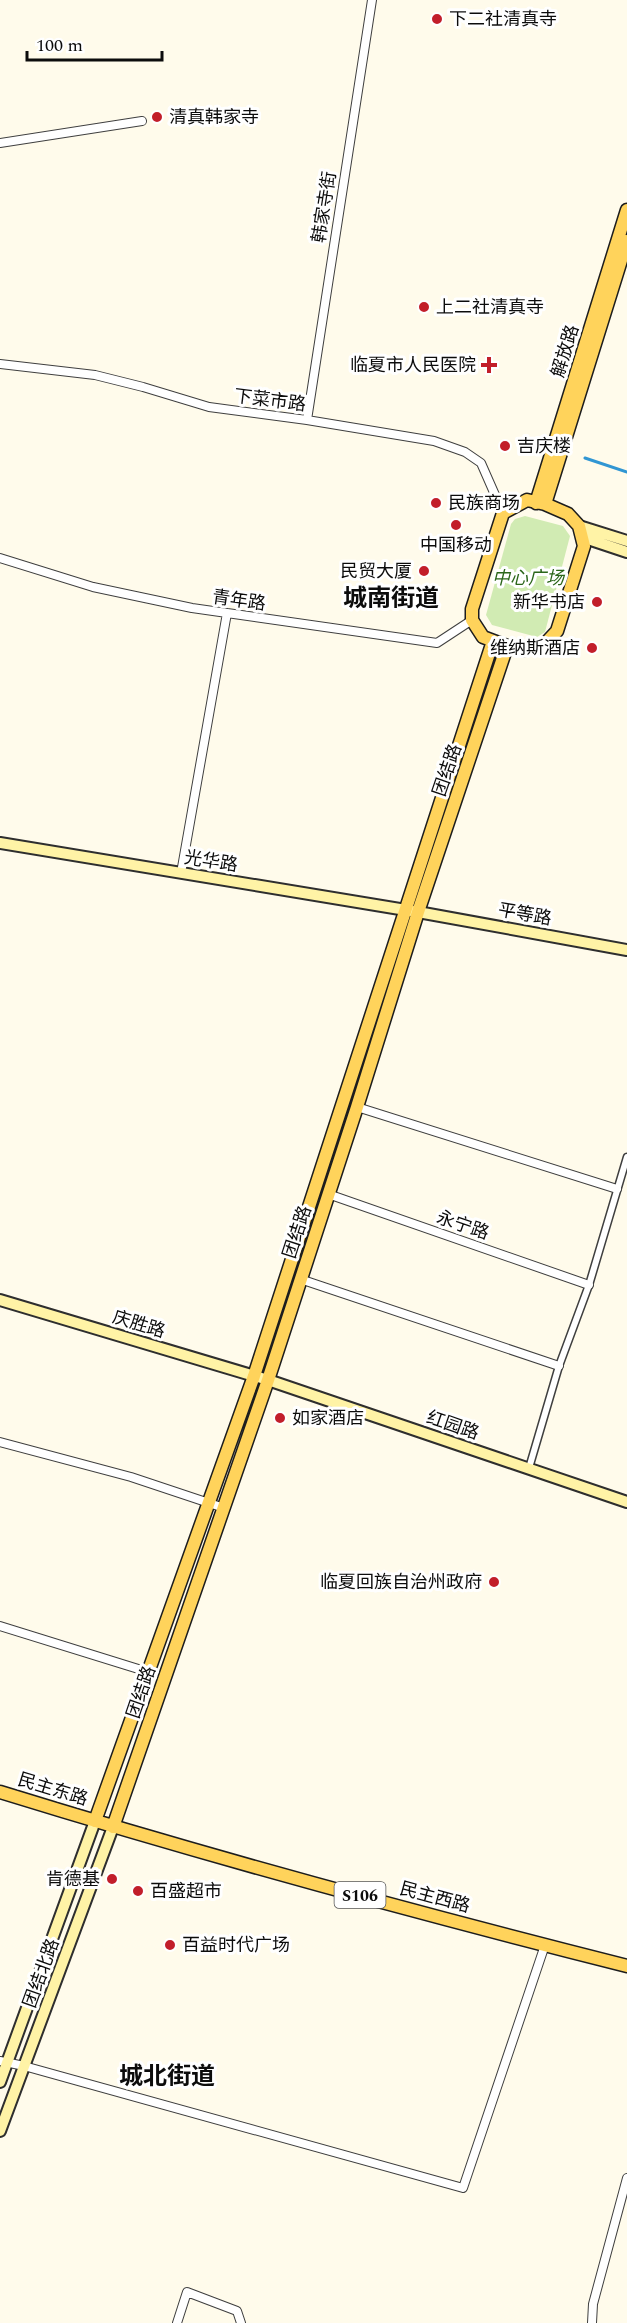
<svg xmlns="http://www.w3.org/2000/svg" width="627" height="2323" font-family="Spectral,'Noto Sans SC',serif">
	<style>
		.green { fill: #d1ebb3 }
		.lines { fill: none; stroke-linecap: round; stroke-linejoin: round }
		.stream { stroke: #3196d3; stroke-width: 3 }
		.pedestrian-casing { stroke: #3f3f3f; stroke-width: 9 }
		.minor-casing { stroke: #3f3f3f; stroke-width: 10 }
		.secondary-casing { stroke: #2e2e2e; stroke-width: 14 }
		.primary-casing { stroke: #1d1d1d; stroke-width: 15 }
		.pedestrian { stroke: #fff; stroke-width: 6 }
		.minor { stroke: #fff; stroke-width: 8 }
		.secondary { stroke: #fff3a6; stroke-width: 10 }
		.primary { stroke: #ffd35b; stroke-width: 12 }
		.poi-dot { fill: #c21e2a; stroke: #fff; stroke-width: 2 }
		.labels { text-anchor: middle; stroke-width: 6; stroke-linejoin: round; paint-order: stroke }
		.shield { fill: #fff; stroke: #555; stroke-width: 1.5 }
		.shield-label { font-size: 16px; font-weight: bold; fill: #0c0c0c }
		.poi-label { font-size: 18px; fill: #0c0c0c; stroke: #fff; text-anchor: start }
		.street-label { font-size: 18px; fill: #0c0c0c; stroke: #fff }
		.park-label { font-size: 18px; font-style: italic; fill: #2b661a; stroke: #fff }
		.district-label { font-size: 24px; font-weight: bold; fill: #0c0c0c; stroke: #fff }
	</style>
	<rect width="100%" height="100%" fill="#fffbeb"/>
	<path class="green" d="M525 516 563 526 570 536 545 632 537 637 492 625 486 615 511 524 515 519Z"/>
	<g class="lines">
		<path class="stream" d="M585 458 627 472"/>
		<defs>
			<path id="pedestrian" d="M529 1468 559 1366 589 1285 627 1157"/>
			<path id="minor" d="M0 143 142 121
				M0 364 95 375 143 387 209 407 307 420 434 441 465 452 481 463 503 513
				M307 420 372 0
				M0 558 93 587 192 608 437 643 472 620
				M181 873 227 613
				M357 1107 617 1189
				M328 1194 589 1285
				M300 1279 559 1366
				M0 1442 131 1477 224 1508
				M0 1626 148 1672
				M0 2061 24 2066 463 2188 545 1945
				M177 2323 187 2292 237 2311 241 2323
				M592 2323 593 2304 627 2178"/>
			<path id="secondary" d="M579 526 627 541
				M582 537 627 552
				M0 843 418 912 627 950
				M0 1300 268 1380 627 1502
				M0 2082 95 1821
				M0 2131 113 1827"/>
			<path id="primary" d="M527 500 545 504 568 514 579 526 584 546 557 631 543 646 523 650 507 646 483 637 472 620V609L503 513Z
				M536 503 627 210
				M545 504 627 241
				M0 1792C207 1856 417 1913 627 1966
				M95 1821 254 1376 493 641
				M113 1827 268 1380 357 1107 418 912 507 646"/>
		</defs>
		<use href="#pedestrian" class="pedestrian-casing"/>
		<use href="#minor" class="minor-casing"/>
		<use href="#secondary" class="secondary-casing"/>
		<use href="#primary" class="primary-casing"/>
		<use href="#pedestrian" class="pedestrian"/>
		<use href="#minor" class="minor"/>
		<use href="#secondary" class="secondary"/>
		<use href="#primary" class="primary"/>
	</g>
	<g class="poi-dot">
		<circle cx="437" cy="19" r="6"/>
		<circle cx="157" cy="117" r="6"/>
		<circle cx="424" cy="307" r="6"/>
		<path d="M486 356h6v6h6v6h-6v6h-6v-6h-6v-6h6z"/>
		<circle cx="505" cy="446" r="6"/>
		<circle cx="436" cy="503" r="6"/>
		<circle cx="456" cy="525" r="6"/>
		<circle cx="424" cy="571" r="6"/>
		<circle cx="597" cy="602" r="6"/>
		<circle cx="592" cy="648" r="6"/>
		<circle cx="280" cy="1418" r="6"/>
		<circle cx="494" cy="1582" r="6"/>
		<circle cx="112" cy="1879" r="6"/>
		<circle cx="138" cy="1891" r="6"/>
		<circle cx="170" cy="1945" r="6"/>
	</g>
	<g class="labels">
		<rect class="shield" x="334.5" y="1882" width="51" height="26" rx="4.5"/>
		<g class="shield-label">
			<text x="360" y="1901">S106</text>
		</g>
		<g class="poi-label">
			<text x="449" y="25">下二社清真寺</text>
			<text x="169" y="123">清真韩家寺</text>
			<text x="436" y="313">上二社清真寺</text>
			<text x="476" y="371" text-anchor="end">临夏市人民医院</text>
			<text x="517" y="452">吉庆楼</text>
			<text x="448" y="509">民族商场</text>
			<text x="456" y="551" text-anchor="middle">中国移动</text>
			<text x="412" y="577" text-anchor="end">民贸大厦</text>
			<text x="585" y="608" text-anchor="end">新华书店</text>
			<text x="580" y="654" text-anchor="end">维纳斯酒店</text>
			<text x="292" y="1424">如家酒店</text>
			<text x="482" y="1588" text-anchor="end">临夏回族自治州政府</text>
			<text x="100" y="1885" text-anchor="end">肯德基</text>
			<text x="150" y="1897">百盛超市</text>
			<text x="182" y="1951">百益时代广场</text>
		</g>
		<g class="street-label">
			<text transform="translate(324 207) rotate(-81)" y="6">韩家寺街</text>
			<text transform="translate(565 351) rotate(-73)" y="6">解放路</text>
			<text transform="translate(270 400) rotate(7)" y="6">下菜市路</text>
			<text transform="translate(239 600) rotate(8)" y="6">青年路</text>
			<text transform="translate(447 770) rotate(-71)" y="6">团结路</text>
			<text transform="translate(211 861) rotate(9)" y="6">光华路</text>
			<text transform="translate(525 914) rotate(10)" y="6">平等路</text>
			<text transform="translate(463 1225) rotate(19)" y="6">永宁路</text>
			<text transform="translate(297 1232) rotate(-72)" y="6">团结路</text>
			<text transform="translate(139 1324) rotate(17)" y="6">庆胜路</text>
			<text transform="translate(453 1425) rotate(19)" y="6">红园路</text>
			<text transform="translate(141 1692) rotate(-71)" y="6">团结路</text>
			<text transform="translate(53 1789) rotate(17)" y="6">民主东路</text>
			<text transform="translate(435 1897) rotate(15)" y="6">民主西路</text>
			<text transform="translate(41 1973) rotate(-70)" y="6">团结北路</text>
		</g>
		<g class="park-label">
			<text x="528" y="584">中心广场</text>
		</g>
		<g class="district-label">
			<text x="391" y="606">城南街道</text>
			<text x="167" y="2084">城北街道</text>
		</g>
	</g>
	<path d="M27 51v9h135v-9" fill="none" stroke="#0c0c0c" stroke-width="3"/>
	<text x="36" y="51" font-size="18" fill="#0c0c0c" stroke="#ffffff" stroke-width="4.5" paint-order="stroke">100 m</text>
</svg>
